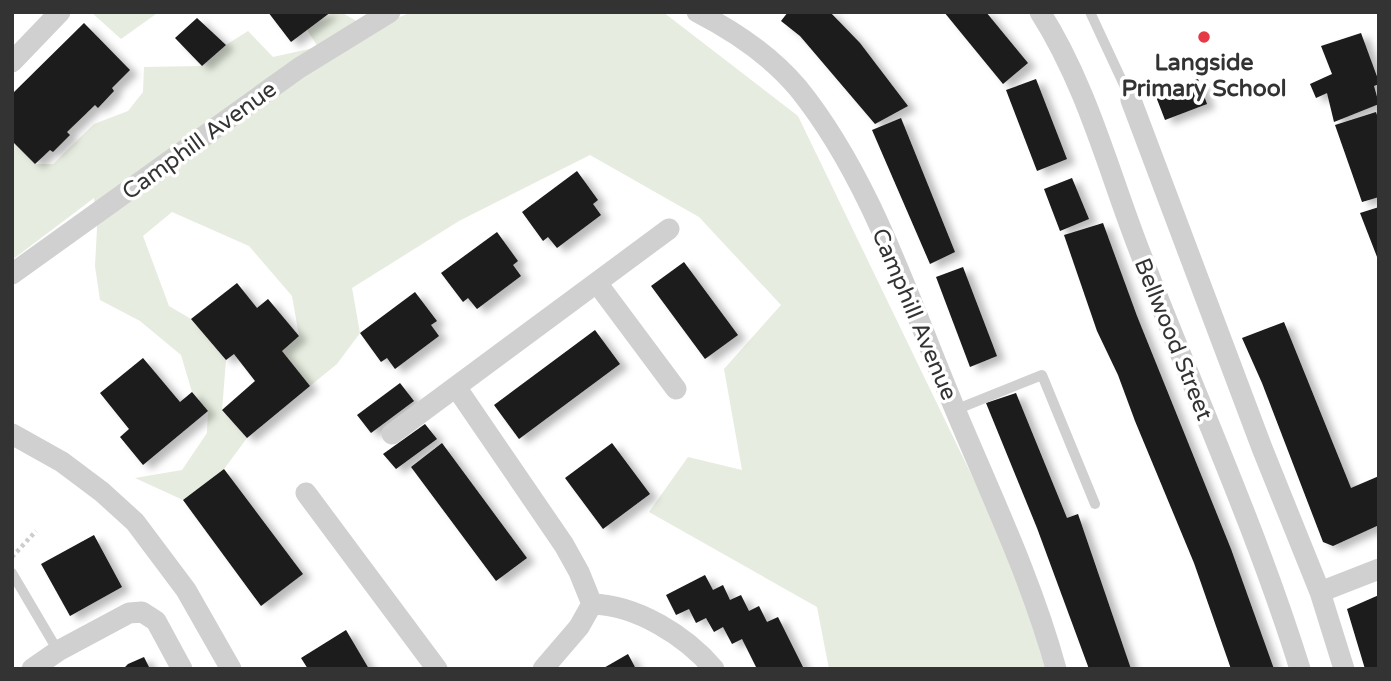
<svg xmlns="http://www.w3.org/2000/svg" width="1391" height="681" font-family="'Varela Round',sans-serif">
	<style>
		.green { fill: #e6ecdf }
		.building { fill: #1a1a1a; filter: url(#shadow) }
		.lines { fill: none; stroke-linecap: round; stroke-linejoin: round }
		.path { stroke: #cdcdcd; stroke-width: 4.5; stroke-dasharray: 3.5 3.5; stroke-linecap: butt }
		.lane { stroke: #d0d0d0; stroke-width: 10 }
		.street { stroke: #d0d0d0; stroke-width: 21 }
		.poi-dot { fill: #e63946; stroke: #fff; stroke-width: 2.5 }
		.labels { text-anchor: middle; stroke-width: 7; stroke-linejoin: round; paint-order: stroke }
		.poi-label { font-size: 23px; font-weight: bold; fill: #333; stroke: #fff }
		.street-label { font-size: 23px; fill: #333; stroke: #fff }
	</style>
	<defs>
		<filter id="shadow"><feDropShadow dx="8" dy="4.5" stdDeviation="3.5" flood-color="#0004"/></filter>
	</defs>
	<rect width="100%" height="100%" fill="#fff"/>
	<path class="green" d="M91 12H155L156 14 121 39Z
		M331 12H341L370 29 412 12H663L798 116 1017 569 1045 669H829L817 607 649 512 688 457 742 470 724 369 781 305 699 217 590 155 459 221 352 288 360 333 337 364 310 386 282 351 299 336 292 296 249 246 172 212 143 236 169 306 191 319 226 360 222 410 247 438 224 469 183 500 135 478 182 470 207 433 208 411 192 392 181 355 140 321 100 300 95 266 97 229 94 198 12 260V141L35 164H53L94 124 128 111 143 92 144 67 202 66 226 45 248 31 273 57 318 47 307 30Z"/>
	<path class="building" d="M268 12H331L291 42Z
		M788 12H830L860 43 908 106 875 124 800 36 781 21Z
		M944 12H986L1028 63 1003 84Z
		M197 18 226 45 202 66 175 38Z
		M84 23 130 70 112 88 114 91 98 108 95 105 67 132 70 135 53 152 50 150 35 164 12 141V94Z
		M1361 33 1379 82V84L1374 86 1379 104 1334 122 1327 93 1316 98 1310 84 1332 74 1321 46Z
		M1036 79 1067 159 1037 171 1006 90Z
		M1198 79 1207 104 1165 120 1155 94Z
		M1376 112 1379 121V197L1362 202 1335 125Z
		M901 118 955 252 930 264 872 130Z
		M577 171 598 200 593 204 601 215 557 248 548 237 543 241 522 212Z
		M1072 178 1089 219 1060 231 1044 189Z
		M1379 207V262L1360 213Z
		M1103 223 1137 316 1231 549 1274 669H1231L1194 563 1135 421 1118 375 1097 331 1064 235Z
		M497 232 518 261 513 265 521 276 477 309 468 298 463 302 441 273Z
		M684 262 738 335 705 359 651 286Z
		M963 267 997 356 970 367 936 277Z
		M237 283 257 308 268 299 299 336 282 351 310 386 247 438 222 410 255 381 234 354 226 360 191 319Z
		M415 292 437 321 431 325 439 336 395 369 387 358 381 362 360 333Z
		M1284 322 1351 488 1379 476V525L1333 546 1323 542 1262 383 1242 338Z
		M595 330 620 364 519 439 494 405Z
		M143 358 180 402 192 392 208 411 143 465 120 437 129 429 100 393Z
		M400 383 414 401 371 433 357 415Z
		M1016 393 1067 518 1078 514 1131 669H1089L1037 528 986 403Z
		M425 424 437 439 396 469 383 454Z
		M442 443 527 558 496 581 411 467Z
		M612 443 650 494 603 529 565 478Z
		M224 469 303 574 261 606 183 500Z
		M94 535 122 587 70 616 41 564Z
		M705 575 713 590 723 585 730 600 741 595 749 611 759 606 767 622 778 617 804 669H757L742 639 732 644 723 627 714 632 706 618 696 623 689 609 676 615 666 595Z
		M1379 595V669H1365L1347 609Z
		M346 630 369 669H308L301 658Z
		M628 654 636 669H602Z
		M144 657 150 669H123L128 664Z"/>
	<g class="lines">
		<path class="path" d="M12 557 36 531"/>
		<path class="lane" d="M1090 12 1131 100
			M955 410 1042 375 1095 504
			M12 573 58 651"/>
		<path class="street" d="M697 12C734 31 771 56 798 88 870 177 908 297 952 402 988 489 1031 577 1056 669
			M1040 12C1086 84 1108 169 1138 247 1192 388 1255 525 1300 669
			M12 62 60 12
			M1131 100 1262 448 1320 592 1344 669
			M12 274 299 68 390 12
			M597 283 676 389
			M456 387 564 545 579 572 592 604 579 627 543 669
			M12 434 62 462 102 492 135 522 186 590 231 669
			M392 434 669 229
			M306 493 437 669
			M1320 592 1379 569
			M592 604C637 605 686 636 714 669
			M32 669 58 651 129 613 142 612 156 621 182 669"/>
	</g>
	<circle class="poi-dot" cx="1204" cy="37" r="7"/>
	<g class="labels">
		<g class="poi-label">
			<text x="1204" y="70">Langside<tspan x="1204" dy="26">Primary School</tspan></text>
		</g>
		<g class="street-label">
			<text transform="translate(199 140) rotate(-36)" y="8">Camphill Avenue</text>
			<text transform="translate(915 314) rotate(67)" y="8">Camphill Avenue</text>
			<text transform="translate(1174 339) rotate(68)" y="8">Bellwood Street</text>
		</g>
	</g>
	<rect width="1391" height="681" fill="none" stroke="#333333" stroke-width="28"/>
</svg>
